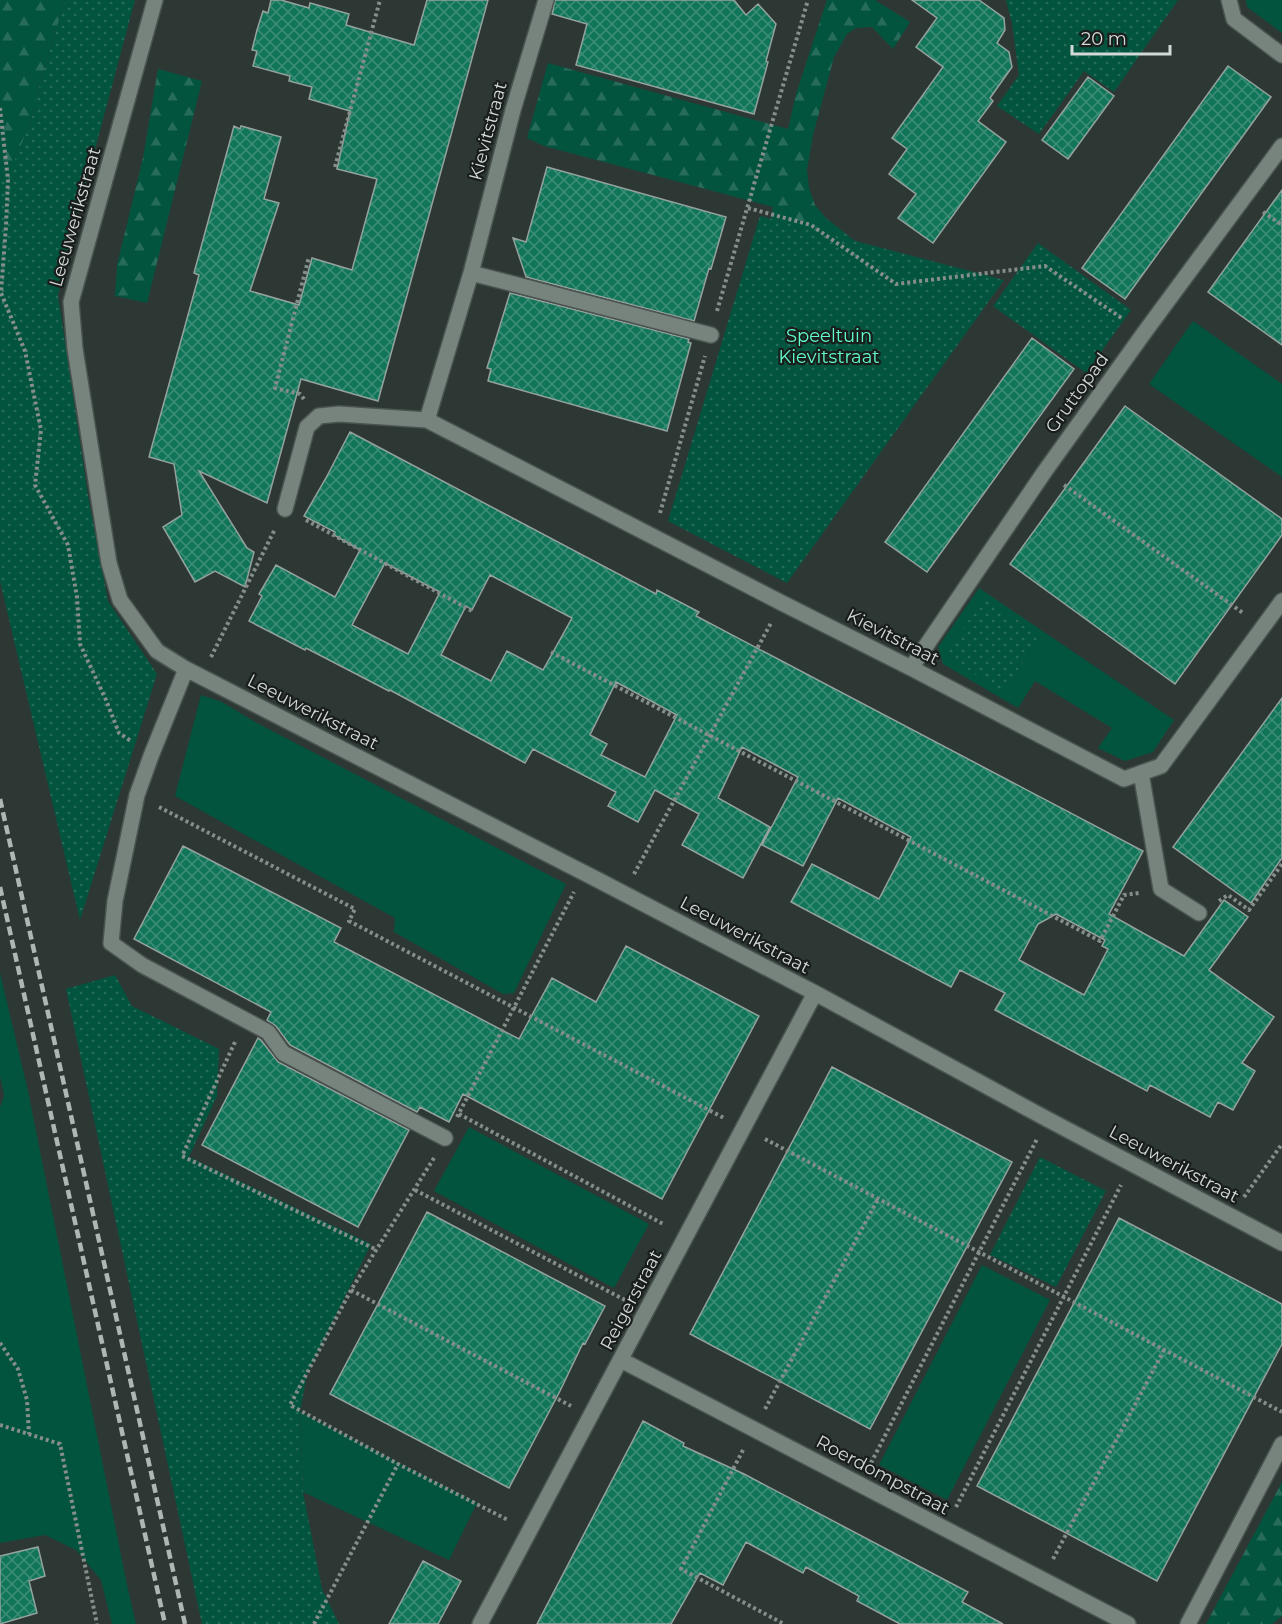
<svg xmlns="http://www.w3.org/2000/svg" width="1282" height="1624" font-family="Montserrat,sans-serif">
	<style>
		.grass { fill: #03543f }
		.forest { fill: url(#forest-firs) }
		.park { fill: url(#park-dots) }
		.building { fill: url(#building-cross-hatch); stroke: #95a29d; stroke-width: 1.5; fill-rule: evenodd }
		.lines { fill: none; stroke-linecap: round; stroke-linejoin: round }
		.lane-casing { stroke: #4a534f; stroke-width: 18 }
		.street-casing { stroke: #4a534f; stroke-width: 18 }
		.path { stroke: #858e8a; stroke-width: 4; stroke-dasharray: 3 3; stroke-linecap: butt }
		.lane { stroke: #77847e; stroke-width: 15 }
		.street { stroke: #77847e; stroke-width: 15 }
		.rail { stroke: #afb7b4; stroke-width: 4.5; stroke-dasharray: 9 4.5; stroke-linecap: butt }
		.labels { text-anchor: middle; stroke-width: 4.5; stroke-linejoin: round; paint-order: stroke }
		.street-label { font-size: 18px; fill: #d2d9d6; stroke: #191e1c }
		.park-label { font-size: 18px; fill: #60fdcb; stroke: #191e1c }
	</style>
	<defs>
		<pattern id="forest-firs" width="22" height="20" patternUnits="userSpaceOnUse" patternTransform="scale(1.5)"><rect width="22" height="20" fill="#03543f"/><path d="M5 1l3.5 6h-7zM16 11l3.5 6h-7z" fill="#276c5a"/></pattern>
		<pattern id="park-dots" width="8" height="8" patternUnits="userSpaceOnUse" patternTransform="scale(1.5)"><rect width="8" height="8" fill="#03543f"/><path d="M2 2h.1M6 6h.1" fill="none" stroke="#276c5a" stroke-width="1.8" stroke-linecap="round"/></pattern>
		<pattern id="building-cross-hatch" width="8" height="8" patternUnits="userSpaceOnUse" patternTransform="scale(1.5)"><rect width="8" height="8" fill="#117559"/><path d="M0 0l8 8M0 8l8-8" fill="none" stroke="#3e8e78"/></pattern>
	</defs>
	<rect width="100%" height="100%" fill="#2d3834"/>
	<path class="grass" d="M1246 0H1282V33L1247 7Z
		M1193 321 1282 384V477L1149 384Z
		M979 588 1174 720 1153 752 1125 761 1098 748 1112 728 1035 681 1018 708 943 664 938 647Z
		M201 695 222 702 255 722 566 884 514 993 503 994 394 932 395 918 175 796Z
		M0 973 28 1091 127 1585 136 1624H112L101 1580 76 1550 45 1535 0 1543V1108L4 1095 0 1076Z
		M469 1127 649 1224 614 1288 434 1191Z
		M982 1265 1050 1300 947 1500 879 1465Z
		M300 1412 477 1503 449 1560 303 1492Z"/>
	<path class="forest" d="M0 0H65L42 76 31 121 14 163 0 175Z
		M827 0H875L910 22 893 49 872 27 856 28 847 34 834 57 813 135 807 170 809 188 815 205 826 218 875 257 765 251 773 207 544 146 527 138 548 63 788 129 796 94Z
		M158 69 202 81 147 303 115 296 117 265 143 158Z
		M1282 1482V1616L1272 1624H1206Z"/>
	<path class="park" d="M65 0H135L73 231 58 295 88 496 108 601 157 674 80 920 0 581V175L14 162 31 121 42 76Z
		M1006 0H1178L1114 92 1084 71 1039 134 997 106 1019 75 1012 23Z
		M760 216 1004 280 787 583 668 521Z
		M1038 243 1131 310 1086 373 993 306Z
		M984 598 1041 636 1002 692 945 655Z
		M115 975 132 1006 219 1049 217 1096 189 1157 371 1244 307 1374 300 1412 303 1492 322 1589 339 1624H202L66 989Z
		M1040 1157 1106 1191 1056 1287 990 1255Z"/>
	<path class="building" d="M271 0H281L309 8 310 3 349 14 346 25 414 45 427 0H488L378 401 301 379 267 503 199 471 247 548 254 552 245 587 215 571 195 582 163 527 182 515 174 464 149 457 199 275 194 273 234 126 240 129 241 126 281 137 264 199 279 203 250 291 299 305 312 258 352 270 377 179 337 169 350 111 309 99 312 87 289 81 290 76 253 66 257 51 252 50 257 30 263 11 268 13Z
		M555 0H734L746 15 758 4 776 24 766 61 768 62 754 114 576 65 587 24 552 14Z
		M912 0H979L1004 18 1005 30 997 43 1009 52 1012 67 990 98 993 101 978 121 1006 142 933 243 898 218 916 194 889 174 907 149 892 138 943 67 916 47 937 18Z
		M1228 66 1271 97 1125 299 1082 268Z
		M1088 77 1114 96 1068 159 1042 140Z
		M547 167 726 217 711 269 709 268 694 321 526 277 513 238 526 242Z
		M1282 190V345L1208 292Z
		M510 293 689 339 688 342 691 343 667 431 488 381 491 369 487 368Z
		M1032 338 1074 369 927 572 885 542Z
		M1125 406 1282 519V535L1175 684 1010 564Z
		M350 432 656 594 657 590 699 612 696 616 1143 851 1109 914 1184 956 1224 900 1248 917 1209 970 1274 1017 1242 1063 1255 1071 1233 1110 1218 1102 1210 1117 1150 1085 1147 1091 995 1010 1005 993 960 970 951 987 791 902 812 864 879 899 911 837 838 798 803 866 762 845 798 777 742 747 718 798 770 827 743 878 682 845 699 814 655 790 638 822 608 806 616 792 533 749 525 763 390 690 389 691 306 648 305 650 249 621 262 596 259 594 276 565 335 597 360 550 334 535 335 532 304 516 326 478ZM385 563 440 592 408 654 352 625ZM490 575 572 618 543 670 507 651 491 681 441 655 466 606 472 610ZM616 682 677 715 645 777 601 755 607 744 590 735ZM1056 914 1105 940 1102 946 1108 949 1084 995 1019 960 1038 924Z
		M1282 698V858L1251 903 1173 847Z
		M183 846 341 928 334 942 519 1039 552 978 596 1002 626 946 759 1016 662 1199 463 1094 449 1122 420 1107 417 1112 290 1045 276 1026 267 1020 271 1012 134 939Z
		M258 1038 261 1040 278 1062 409 1130 358 1227 202 1145Z
		M832 1067 1012 1162 870 1429 690 1334Z
		M427 1212 605 1306 585 1344 583 1343 560 1391 509 1488 330 1394Z
		M1119 1218 1282 1304V1344L1157 1581 977 1486Z
		M643 1421 684 1443 683 1446 744 1474 968 1592 962 1602 1003 1624H900L857 1601 859 1596 806 1567 803 1573 746 1542 723 1585 700 1573 671 1624H537Z
		M38 1547 45 1576 29 1581 37 1613 0 1624V1556Z
		M423 1561 461 1581 438 1624H389Z"/>
	<g class="lines">
		<defs>
			<path id="lane" d="M1141 773 1161 889 1199 913"/>
			<path id="street" d="M155 0 71 302 75 349 109 563 120 600 157 651 186 669 598 880 815 993 1047 1119 1282 1243
				M1229 0 1234 19 1282 55
				M471 273 711 335
				M427 420 471 273 513 110 546 0
				M285 509 307 427 319 416 339 414 427 420 782 603 911 668 1124 779 1161 766 1282 601
				M911 668 1045 471 1144 333 1282 146
				M186 669 151 756 137 795 115 901 111 943 142 965 268 1032 283 1053 445 1138
				M621 1360 1128 1624
				M480 1624 815 993
				M1188 1624 1282 1444"/>
		</defs>
		<use href="#lane" class="lane-casing"/>
		<use href="#street" class="street-casing"/>
		<path class="path" d="M0 108 8 180 6 226 1 293 25 351 41 430 35 485 68 545 77 597 80 644 106 700 119 733 131 741
			M335 167 380 0
			M748 208 811 225 896 284 1045 266 1123 319
			M1263 212 1282 225
			M717 311 808 0
			M304 399 300 394 275 388 309 257
			M1064 485 1243 613
			M660 513 705 356
			M306 520 472 611
			M551 652 1100 941 1124 895 1139 893
			M211 657 275 529
			M159 807 355 909 349 921 724 1118
			M634 874 771 623
			M1219 901 1228 895 1249 910 1282 864
			M235 1042 182 1156 375 1249
			M459 1114 665 1225
			M457 1117 574 892
			M765 1139 1282 1412
			M434 1158 351 1290 290 1405 398 1464 508 1520
			M415 1190 625 1300
			M1244 1197 1282 1144
			M351 1290 571 1406
			M0 1343 18 1369 27 1400 29 1434
			M765 1409 878 1199
			M0 1425 60 1444 97 1624
			M743 1450 681 1569 784 1624
			M871 1463 1037 1139
			M956 1507 1121 1185
			M1053 1559 1164 1350
			M314 1624 398 1464"/>
		<use href="#lane" class="lane"/>
		<use href="#street" class="street"/>
		<path class="rail" d="M0 799 185 1624
			M0 887 165 1624"/>
	</g>
	<g class="labels">
		<g class="street-label">
			<text transform="translate(488 131) rotate(-75)" y="6">Kievitstraat</text>
			<text transform="translate(75 217) rotate(-74)" y="6">Leeuwerikstraat</text>
			<text transform="translate(1077 393) rotate(-54)" y="6">Gruttopad</text>
			<text transform="translate(893 637) rotate(27)" y="6">Kievitstraat</text>
			<text transform="translate(313 712) rotate(27)" y="6">Leeuwerikstraat</text>
			<text transform="translate(745 935) rotate(28)" y="6">Leeuwerikstraat</text>
			<text transform="translate(1174 1164) rotate(28)" y="6">Leeuwerikstraat</text>
			<text transform="translate(631 1300) rotate(-62)" y="6">Reigerstraat</text>
			<text transform="translate(883 1475) rotate(28)" y="6">Roerdompstraat</text>
		</g>
		<g class="park-label">
			<text x="829" y="342">Speeltuin<tspan x="829" dy="21">Kievitstraat</tspan></text>
		</g>
	</g>
	<path d="M1072 45v9h98v-9" fill="none" stroke="#d2d9d6" stroke-width="3"/>
	<text x="1081" y="45" font-size="18" fill="#d2d9d6" stroke="#191e1c" stroke-width="4.5" paint-order="stroke">20 m</text>
</svg>
